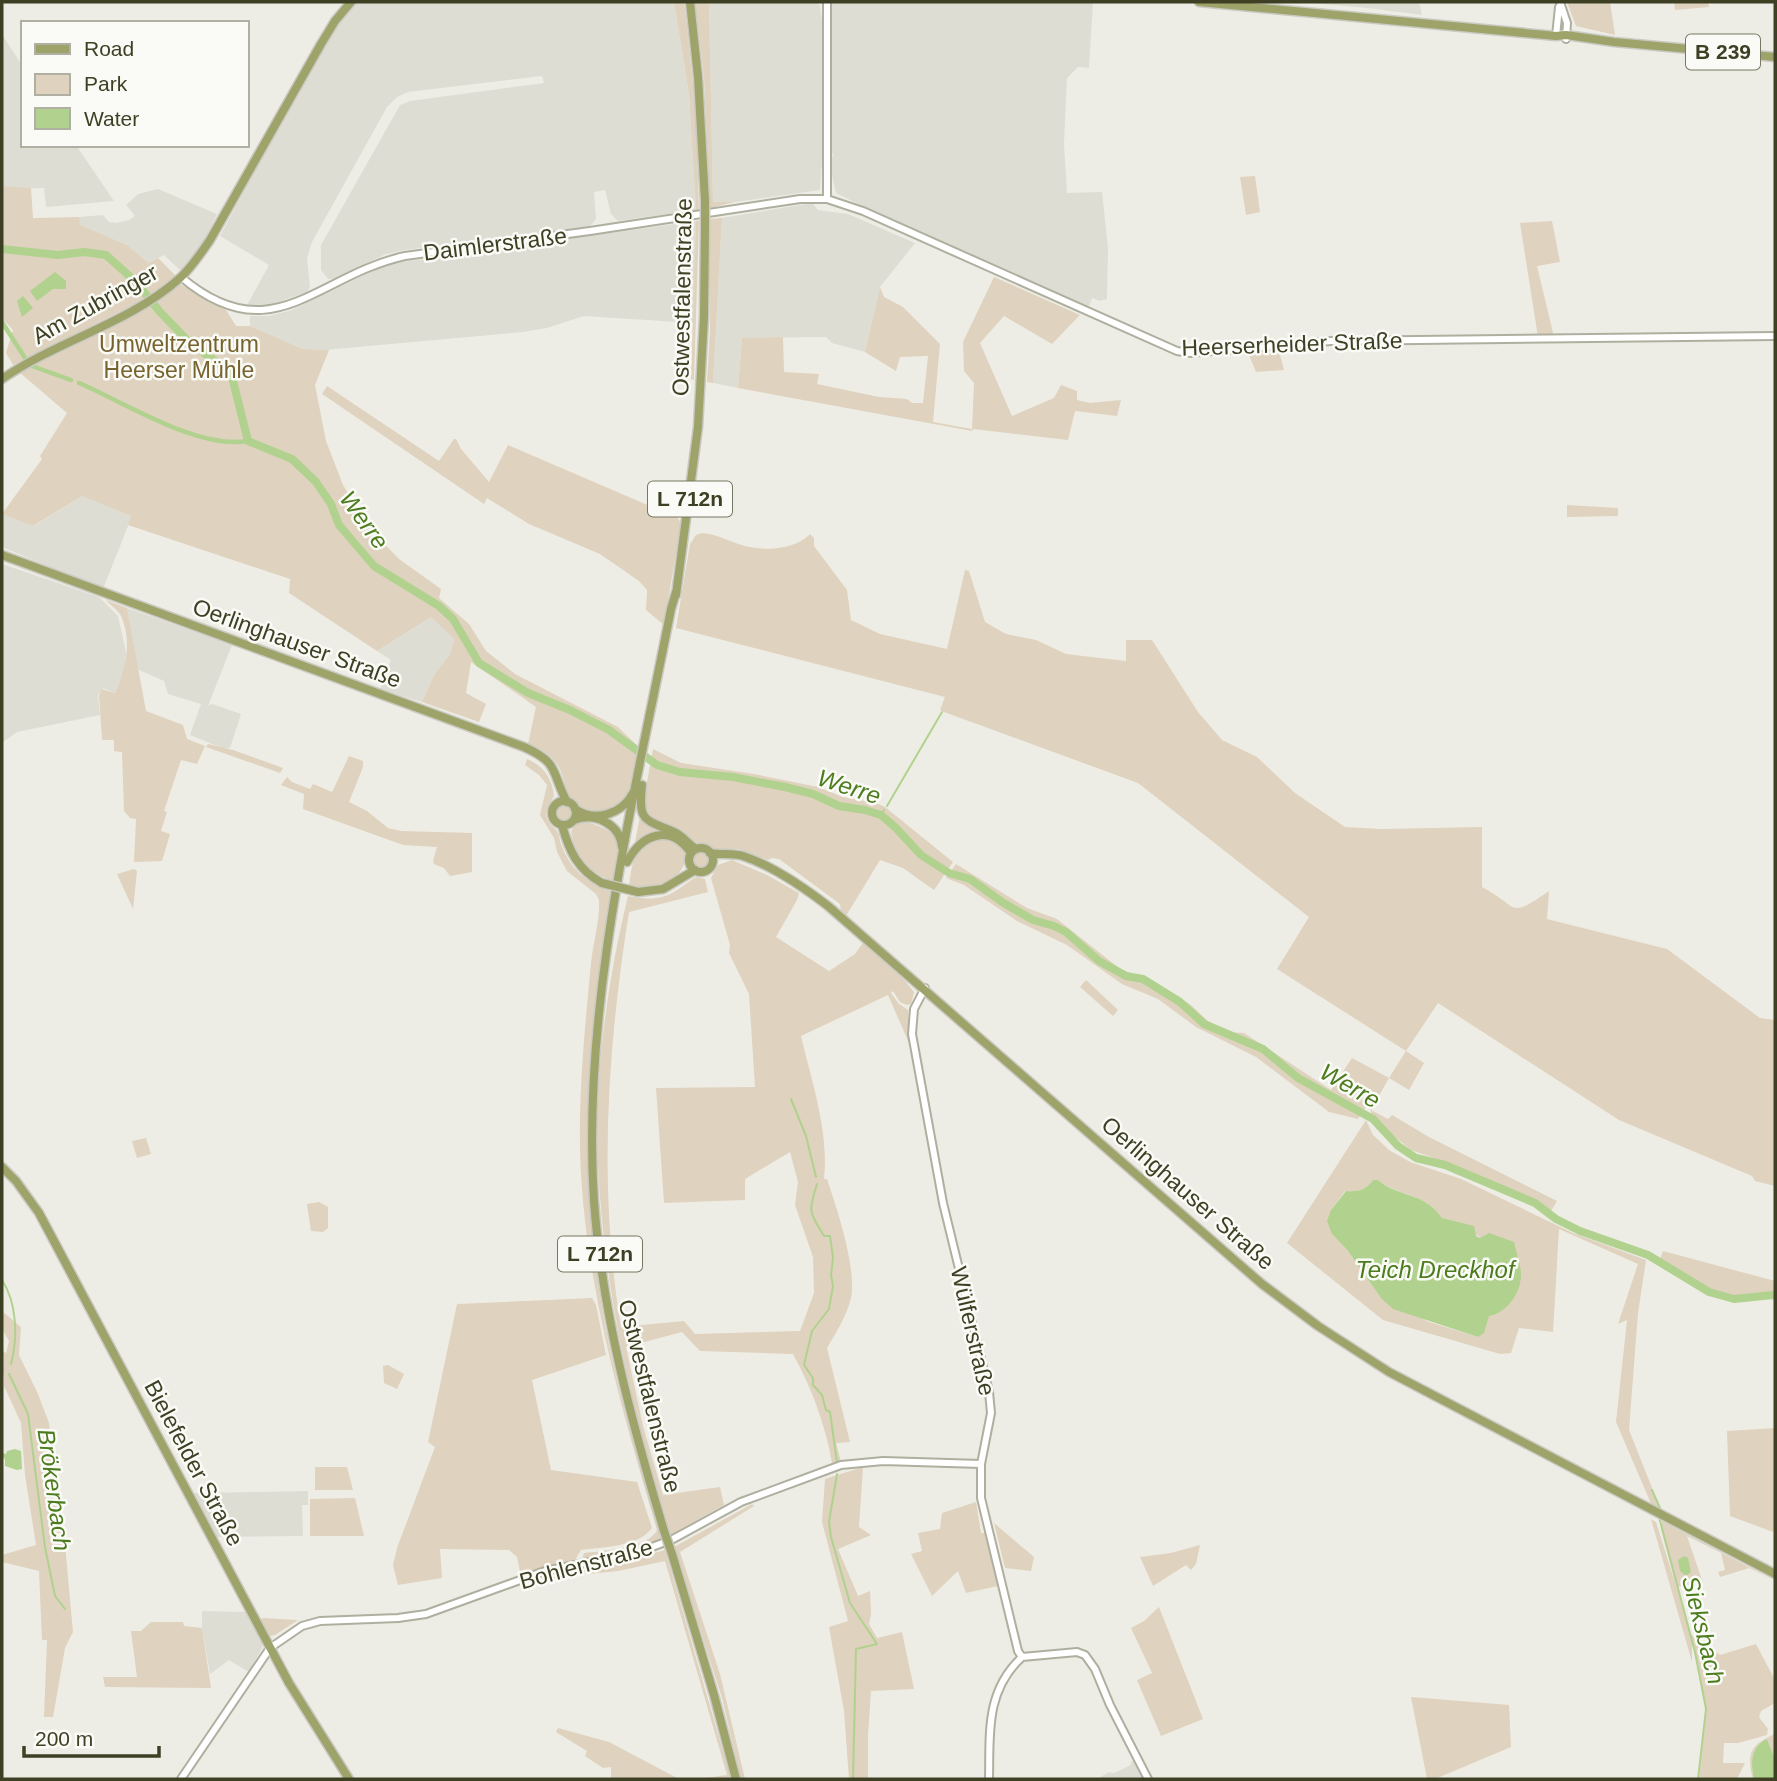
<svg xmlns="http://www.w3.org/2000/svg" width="1777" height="1781" font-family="Helvetica,sans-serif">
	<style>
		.built { fill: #deddd3 }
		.green { fill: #dfd2be; fill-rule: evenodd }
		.water { fill: #b0d28e }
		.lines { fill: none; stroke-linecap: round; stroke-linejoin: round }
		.stream { stroke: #b0d28e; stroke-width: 2 }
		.canal { stroke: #b0d28e; stroke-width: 4.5 }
		.river { stroke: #b0d28e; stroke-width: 8 }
		.minor-casing { stroke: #afafa0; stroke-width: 10 }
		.major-casing { stroke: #c9cac2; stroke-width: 11 }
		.minor { stroke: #fff; stroke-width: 6 }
		.major { stroke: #9ea36a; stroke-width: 8 }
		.major-bridge-casing { stroke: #c9cac2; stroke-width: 11; stroke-linecap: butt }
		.major-bridge { stroke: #9ea36a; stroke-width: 8 }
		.labels { text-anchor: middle; stroke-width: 5; stroke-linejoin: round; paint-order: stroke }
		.shield { fill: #fafaf6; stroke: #767863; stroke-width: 2 }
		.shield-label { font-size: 21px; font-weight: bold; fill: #3e4024 }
		.street-label { font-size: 23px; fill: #3e4024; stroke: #fafaf6 }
		.park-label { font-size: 23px; fill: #77632e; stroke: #fafaf6 }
		.water-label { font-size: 24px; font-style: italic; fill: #4c7c1e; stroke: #fafaf6 }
	</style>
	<rect width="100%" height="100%" fill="#eeede5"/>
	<path class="built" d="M356 2H674L689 94 696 210 618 221 611 214 605 190 594 192 596 219 590 226 405 250 386 254 333 279H328L321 270V245L400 105 410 101 544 83 542 76 408 92 397 97 387 107 312 242 307 258 310 287 307 292 264 307H246L269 265 220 236 323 43 348 9Z
		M709 2H819L822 20V159L820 190 735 202H713Z
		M831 2H1093L1089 68 1078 67 1067 78 1064 144 1067 193 1102 192 1108 248 1107 299 1100 301 1092 298 1088 309 904 227 836 193 830 167 833 154 830 151Z
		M1301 2H1419L1422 15 1367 8Z
		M2 34 23 67V145H76L114 201 46 207 44 188 15 189 2 186Z
		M158 189 217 214 199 251 182 272 164 255 149 263 127 245 79 225V217L103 215 109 222 116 223 129 220 135 216 126 205 138 194Z
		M812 203 818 210 848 214 915 243 880 287 865 352 832 343 826 337 742 338 738 388 713 383 722 218Z
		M696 221 694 323 584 316 547 328 523 332 325 350 303 349 250 326V316H269L292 310 375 270 396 263Z
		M82 496 132 516 103 589 2 547V514L34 526Z
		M2 564 99 597 118 616 126 652 125 666 115 693 103 688 98 695 100 715 17 732 2 743Z
		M127 608 232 645 208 706 212 704 241 714 230 748H222L190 735 201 704 168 694 164 681 137 669Z
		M431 617 454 639 450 654 434 675 422 702 380 689 391 660 377 651Z
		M308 1491V1505H302L303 1536 215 1537 192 1493Z
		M202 1611 246 1612 262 1640V1648L249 1672 229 1660 210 1674 202 1628Z
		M1134 1761 1143 1779H1097L1109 1772 1114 1773 1131 1765V1762Z"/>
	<path class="green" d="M674 2H684L686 17 696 113 699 210H696L689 94Z
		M695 2H709L713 202H735L710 208 704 77Z
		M1567 2H1610L1615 35 1576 26Z
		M1674 2H1708L1709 7 1675 10Z
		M1255 176 1260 212 1246 215 1240 177Z
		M2 186 31 188 33 218 79 217 80 225 127 245 149 263 158 258 177 277 133 305 13 365 6 353 13 330 2 318Z
		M722 218 713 383 707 382 710 330V219Z
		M696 221H699L694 380 691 379Z
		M1552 221 1560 262 1537 266 1554 337H1538L1520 223Z
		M994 277 1080 315 1052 344 1004 316 980 343 1012 416 1054 398 1061 385 1077 391V400L1090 403 1121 400 1117 416 1075 411 1068 440 973 429 972 431 738 388 742 338 783 337 784 372 819 374 817 384 879 397 907 399 912 403H923L928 356 900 357 896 371 865 352 880 287 884 297 903 307 940 344 933 422 972 429 974 383 964 371 963 342Z
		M180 284 226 310 236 326H250L303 349 329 350 315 385 326 441 343 485 371 530 399 559 441 589 439 598 469 624 486 651 515 674 618 727 639 747C633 773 632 820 590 812 582 810 572 805 568 797 566 793 565 786 564 781 559 760 547 751 528 744L536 707 471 662 466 693 486 704 479 722 422 702 434 675 450 654 454 639 431 617 377 651 289 593 290 579 128 525 131 516 82 496 33 526 2 514 42 459 40 456 67 413 19 372Z
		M1278 347 1284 370 1256 372 1247 350Z
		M327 386 439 461 454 439H456L461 449 489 482 508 445 673 516 675 514 681 523 664 625 646 610 647 590 639 581 600 554 529 524 487 498 484 504 322 394Z
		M1567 505 1618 508V516L1567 517Z
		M702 533C718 534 730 542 745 546 766 551 795 550 810 534L814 538V546L847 590 851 620 880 634 947 649 965 570 969 571 985 622 1006 634 1036 640 1066 654 1126 661V640H1152L1198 712 1222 740 1257 757 1295 793 1345 827 1381 829 1482 827V887C1520 907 1507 920 1549 891L1547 919 1667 949 1760 1018 1775 1020V1186L1755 1181 1752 1176 1619 1120 1438 1003 1406 1051 1424 1063 1409 1090 1389 1078 1371 1110 1388 1119 1392 1115 1429 1137 1557 1201 1551 1211 1459 1167 1411 1150 1380 1125 1371 1114V1110L1366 1107 1358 1119 1329 1112 1256 1057 1196 1027 1158 999 1122 984 1067 945 1017 921 964 885 946 878 956 864 1027 908 1057 919 1119 968 1169 991 1191 1005 1208 1021 1228 1032 1244 1033 1331 1090 1352 1058 1389 1078 1406 1051 1277 969 1309 917 1138 783 944 712 940 710 945 697 676 628 690 544 696 535Z
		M106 600 127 608 146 711 183 725 187 739 205 746 197 764 181 760 164 811 167 812 161 831 170 834 162 861 134 862 136 819 130 818 124 811 122 752 114 751V740H102L99 695 102 689 115 693C125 668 133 643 121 616 118 610 110 605 106 600Z
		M208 744 233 750 283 768 280 773 206 747Z
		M653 749 681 763 754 774 818 787 843 797 876 803 885 807 953 862 934 890 903 868 880 860 846 916 841 911 840 904 779 859 772 858 768 860 739 849 715 850 706 846 696 844 648 817 643 804Z
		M349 756 363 761V767L349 802 367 811 388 828 401 831 472 833V872L450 876 444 868 434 864 433 861 437 847 403 845 303 809 304 794 281 785 287 777 292 782 310 789 313 784 332 792Z
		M527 759C543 766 552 777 554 796 549 805 541 815 551 825 554 829 556 828 558 833 560 838 560 844 563 849 572 871 589 884 611 891 592 1021 579 1151 598 1282 610 1370 637 1455 662 1540 638 1549 608 1559 582 1559L584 1553C602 1551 649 1548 657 1530 618 1397 577 1258 580 1118 581 1066 586 1015 591 963 593 943 600 921 599 900L596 894 567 871 557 852 554 838 540 815 547 785 539 775 525 765Z
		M556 813a8 8 0 1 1 16 0a8 8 0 1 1-16 0Z
		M640 816 653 829 664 832 651 834 635 842Z
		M584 821C627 834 620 843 613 881 590 873 575 857 571 832L575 823Z
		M663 839 678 844 686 853C685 883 654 891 629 886 633 859 633 844 663 839Z
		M693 859a8 8 0 1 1 16 0a8 8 0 1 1-16 0Z
		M732 860 767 875 799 893 797 900 776 937 829 971 855 954 863 943 902 977 914 992 911 1004 907 1005 900 1002 893 991 891 993 899 1004 908 1010 909 1043 888 995 801 1036C812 1083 829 1131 824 1179H827C837 1209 857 1268 851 1298 846 1317 837 1331 827 1348L850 1442 836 1443 841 1462 832 1463C825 1424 812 1389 793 1354L700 1351 682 1332 626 1347 643 1426 663 1495 720 1487 724 1505 670 1535C633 1415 604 1292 598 1165 594 1076 607 983 628 896 645 900 663 900 677 890 684 886 689 881 696 877L705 879 708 892 629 912C607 1050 598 1189 621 1327L684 1321 695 1334 800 1331 814 1293 813 1257 795 1205 798 1182 790 1152 745 1179V1200L664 1203 656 1088 755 1087 749 994 729 953 730 945 711 878 718 865Z
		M134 869 137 871 133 909 117 874Z
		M1086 980 1118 1010 1113 1016 1080 987Z
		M1366 1120 1373 1135 1389 1150 1410 1162 1461 1179 1573 1233 1646 1260 1638 1313 1629 1430 1662 1513 1652 1506 1616 1422 1627 1320 1618 1324 1638 1264 1559 1229 1553 1332 1519 1328 1511 1353 1500 1354 1383 1320 1287 1243ZM1373 1180H1378C1399 1197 1424 1192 1442 1218L1455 1222 1481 1238C1483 1260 1497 1325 1478 1337L1429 1322 1381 1298 1348 1251 1332 1234 1331 1210 1345 1191C1358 1192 1366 1190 1373 1180Z
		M146 1138 151 1154 137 1158 132 1141Z
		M319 1202 328 1207V1228L323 1232 311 1231 307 1204Z
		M1663 1251 1775 1281V1306L1773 1298C1762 1297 1751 1299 1740 1298 1710 1295 1683 1279 1658 1264Z
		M592 1298 596 1305 606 1355 532 1380 551 1470 637 1482 652 1528C639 1547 602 1547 581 1550L575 1560 552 1565 521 1576 517 1557 509 1550 440 1549 442 1578 398 1585 393 1565 397 1548 435 1447 428 1442 457 1304Z
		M2 1311 21 1327 19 1355 38 1394 49 1423 55 1487 64 1533 73 1632 65 1648 53 1717H44L47 1640H42L39 1571 2 1562V1555L36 1545 25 1475 21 1423 4 1386V1375L2 1374V1351L6 1353 9 1341 2 1329Z
		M388 1365 404 1374 397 1389 384 1383 383 1366Z
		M1775 1428V1526L1773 1532 1730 1516 1727 1431Z
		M315 1467H347L353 1490H315Z
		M863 1467 859 1527 871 1535 838 1549 858 1596 870 1591 871 1614 869 1624 877 1638 902 1632 914 1689 871 1691 868 1735V1779H849L844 1711 829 1627 848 1621 822 1522 825 1479Z
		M355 1498 364 1536H310V1499Z
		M976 1502 981 1533H985L998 1586 966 1593 958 1571 932 1596 911 1554 922 1551 918 1533 940 1529 942 1513Z
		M752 1504 754 1506 680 1552 720 1674 745 1779H741L722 1698 674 1547Z
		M1651 1519 1656 1522 1676 1586 1661 1529 1662 1521 1775 1581 1749 1568 1720 1577 1718 1572 1725 1570 1721 1553 1687 1536 1703 1583 1677 1587 1690 1634 1720 1655 1756 1644 1775 1680V1703L1761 1711 1759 1717 1768 1729 1767 1735 1738 1743H1724L1723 1763H1745L1737 1779H1699L1706 1709 1697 1667 1696 1652 1692 1643V1662Z
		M994 1523 1034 1557 1031 1571 1005 1568Z
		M1200 1545 1196 1564 1191 1570 1186 1565 1153 1586 1140 1557 1171 1553Z
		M665 1550 731 1779H698L727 1775 665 1561 618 1571 559 1577 541 1585 537 1582 559 1575 616 1564Z
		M1159 1607 1203 1719 1161 1736 1137 1680 1152 1673 1131 1628 1144 1621Z
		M263 1618 298 1620 275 1635 270 1636 260 1620Z
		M151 1622H183L184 1626 202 1628 211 1688 105 1687 103 1677H137L131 1631H141Z
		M1411 1697 1509 1705 1511 1747 1435 1779H1427Z
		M558 1728 609 1742 679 1779H611V1767L603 1768 585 1756 587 1751 556 1732Z
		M1775 1734V1759L1767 1739C1751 1746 1750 1762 1754 1779H1757H1753C1746 1754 1751 1744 1775 1734Z"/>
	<path class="water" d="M55 272 66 281V289H53L37 301 30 291Z
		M23 296 33 308 22 317 17 301Z
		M1373 1180H1378C1399 1198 1423 1191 1442 1218L1474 1226 1476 1236 1480 1238 1489 1233 1514 1242C1516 1252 1521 1265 1521 1275 1521 1294 1506 1313 1489 1316L1484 1333 1478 1337 1393 1309 1381 1298 1348 1251 1332 1234 1327 1221 1331 1210 1346 1191C1358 1192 1366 1190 1373 1180Z
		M15 1449 21 1451 22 1469 17 1470 5 1466V1459L2 1457V1453L6 1454 7 1451Z
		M1684 1556 1688 1558 1691 1572 1686 1576 1680 1571 1678 1560Z
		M1767 1739 1775 1759V1779H1754C1750 1762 1751 1746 1767 1739Z"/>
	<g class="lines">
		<path class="stream" d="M887 806 942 712
			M881 815 884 810
			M791 1099 806 1136 816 1177
			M817 1184C808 1212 809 1211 824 1236H830L833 1258 831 1275 833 1286 829 1309 812 1331 804 1365 813 1378V1385L822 1395 826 1410 830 1412 837 1462
			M2 1280C17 1303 18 1337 11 1364
			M9 1374 28 1414 45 1547 55 1596 65 1609
			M837 1474 829 1522 831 1537 850 1603 877 1644 856 1649 853 1779
			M1652 1490 1660 1508
			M1659 1517 1695 1652 1706 1709 1698 1779"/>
		<path class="canal" d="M2 322 25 358
			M32 366 71 380
			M79 383C126 403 198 450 248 441"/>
		<path class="river" d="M2 249 58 255 84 252 106 255 136 282 160 312 188 341 227 370 232 377 248 441 292 459 316 482 331 504 339 525 374 566 439 606 453 619 479 663 528 693 570 710 609 730 657 765 680 772 733 777 785 787 813 794 839 806 865 810 881 815 896 828 921 855 949 873 970 879 1002 902 1033 920 1054 926 1066 932 1099 961 1126 976 1143 979 1180 1002 1204 1024 1263 1049 1298 1078 1373 1119 1398 1146 1416 1158 1445 1165 1535 1203 1556 1219 1580 1231 1648 1255 1709 1292 1734 1299 1773 1295 1775 1296"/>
		<defs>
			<path id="minor" d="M1560 2 1567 23 1566 39
				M1556 36 1559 7
				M827 199V2
				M181 277C272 354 317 275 405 256L590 231 800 199H827L863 211 1177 351 1190 353 1331 341 1775 336
				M925 988 914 1009 912 1034 943 1203 989 1392 991 1413 981 1464V1498L1018 1651 1022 1657
				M1022 1657 1077 1652 1085 1655 1095 1669 1110 1705 1148 1779
				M181 1779 270 1648 302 1626 320 1621 398 1618 426 1614 545 1571 639 1552 673 1539 741 1502 841 1465 883 1461 981 1464
				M989 1779C990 1734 985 1691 1022 1657"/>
			<path id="major" d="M690 2 698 77 705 201
				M1199 2 1556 36 1566 35 1614 42 1775 57
				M2 379C57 341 130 323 180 278 192 267 201 253 210 240L321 44 335 21 351 2
				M2 555 524 747C560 763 551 772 567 802
				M676 595 698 427 704 317 705 228
				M642 785C638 822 644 819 674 832 683 836 688 844 696 849
				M552 813a12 12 0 1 1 24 0a12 12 0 1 1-24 0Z
				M575 809C595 823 622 814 633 793
				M574 820C595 812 620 824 622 847
				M562 825C569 851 578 870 602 883
				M689 860a12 12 0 1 1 24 0a12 12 0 1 1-24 0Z
				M710 853C721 855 732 853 743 856 773 866 802 886 828 906L1262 1284 1318 1326 1389 1372 1775 1574
				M627 862C642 834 670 823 691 853
				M638 892 663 889 695 870
				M2 1167 16 1181 39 1213 289 1683 349 1779
				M664 1531C632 1423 602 1314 594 1201 581 1007 634 799 671 609L676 592
				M672 1554 714 1695 736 1779"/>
		</defs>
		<use href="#minor" class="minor-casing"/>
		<use href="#major" class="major-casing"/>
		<use href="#minor" class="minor"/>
		<use href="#major" class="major"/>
		<defs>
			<path id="major-bridge" d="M705 201V228
				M602 883 638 892
				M664 1531 672 1554"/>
		</defs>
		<use href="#major-bridge" class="major-bridge-casing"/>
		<use href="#major-bridge" class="major-bridge"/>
	</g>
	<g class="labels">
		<g class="shield">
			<rect x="1686" y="34.5" width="74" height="35" rx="5"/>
			<rect x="648" y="481.5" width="84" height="35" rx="5"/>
			<rect x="558" y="1236.5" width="84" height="35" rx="5"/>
		</g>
		<g class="shield-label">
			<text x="1723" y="59">B 239</text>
			<text x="690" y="506">L 712n</text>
			<text x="600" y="1261">L 712n</text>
		</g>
		<g class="street-label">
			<text transform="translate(495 244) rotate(-7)" y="8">Daimlerstraße</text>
			<text transform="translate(682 297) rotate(-89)" y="8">Ostwestfalenstraße</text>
			<text transform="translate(95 304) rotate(-29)" y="8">Am Zubringer</text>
			<text transform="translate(1292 344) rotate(-2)" y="8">Heerserheider Straße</text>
			<text transform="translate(297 643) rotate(20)" y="8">Oerlinghauser Straße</text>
			<text transform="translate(1188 1193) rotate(41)" y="8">Oerlinghauser Straße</text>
			<text transform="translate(973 1331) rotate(77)" y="8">Wülferstraße</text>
			<text transform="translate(650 1396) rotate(76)" y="8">Ostwestfalenstraße</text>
			<text transform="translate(194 1463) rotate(62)" y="8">Bielefelder Straße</text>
			<text transform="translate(586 1564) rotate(-15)" y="8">Bohlenstraße</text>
		</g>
		<g class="park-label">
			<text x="179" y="352">Umweltzentrum<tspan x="179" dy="26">Heerser Mühle</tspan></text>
		</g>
		<g class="water-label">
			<text transform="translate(364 520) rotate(54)" y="8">Werre</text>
			<text transform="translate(849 787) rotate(18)" y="8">Werre</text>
			<text transform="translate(1350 1086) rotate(30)" y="8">Werre</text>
			<text x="1435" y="1278">Teich Dreckhof</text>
			<text transform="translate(54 1490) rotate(82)" y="8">Brökerbach</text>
			<text transform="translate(1703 1630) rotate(76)" y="8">Sieksbach</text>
		</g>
	</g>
	<rect width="1777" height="1781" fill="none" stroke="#3e4024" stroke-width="7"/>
	<rect x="21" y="21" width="228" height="126" fill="#fafaf6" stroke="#afb0a2" stroke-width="2"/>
	<rect x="35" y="44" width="35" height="10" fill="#9ea36a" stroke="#afb0a2" stroke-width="2"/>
	<text x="84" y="56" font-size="21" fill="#3e4024">Road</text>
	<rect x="35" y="74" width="35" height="21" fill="#dfd2be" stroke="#afb0a2" stroke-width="2"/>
	<text x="84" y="91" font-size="21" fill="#3e4024">Park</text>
	<rect x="35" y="108" width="35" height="21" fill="#b0d28e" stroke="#afb0a2" stroke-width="2"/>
	<text x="84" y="126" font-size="21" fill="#3e4024">Water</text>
	<path d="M24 1746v10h135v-10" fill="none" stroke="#3e4024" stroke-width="3.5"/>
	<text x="35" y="1746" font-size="21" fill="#3e4024" stroke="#fafaf6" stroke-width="5" paint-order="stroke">200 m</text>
</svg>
